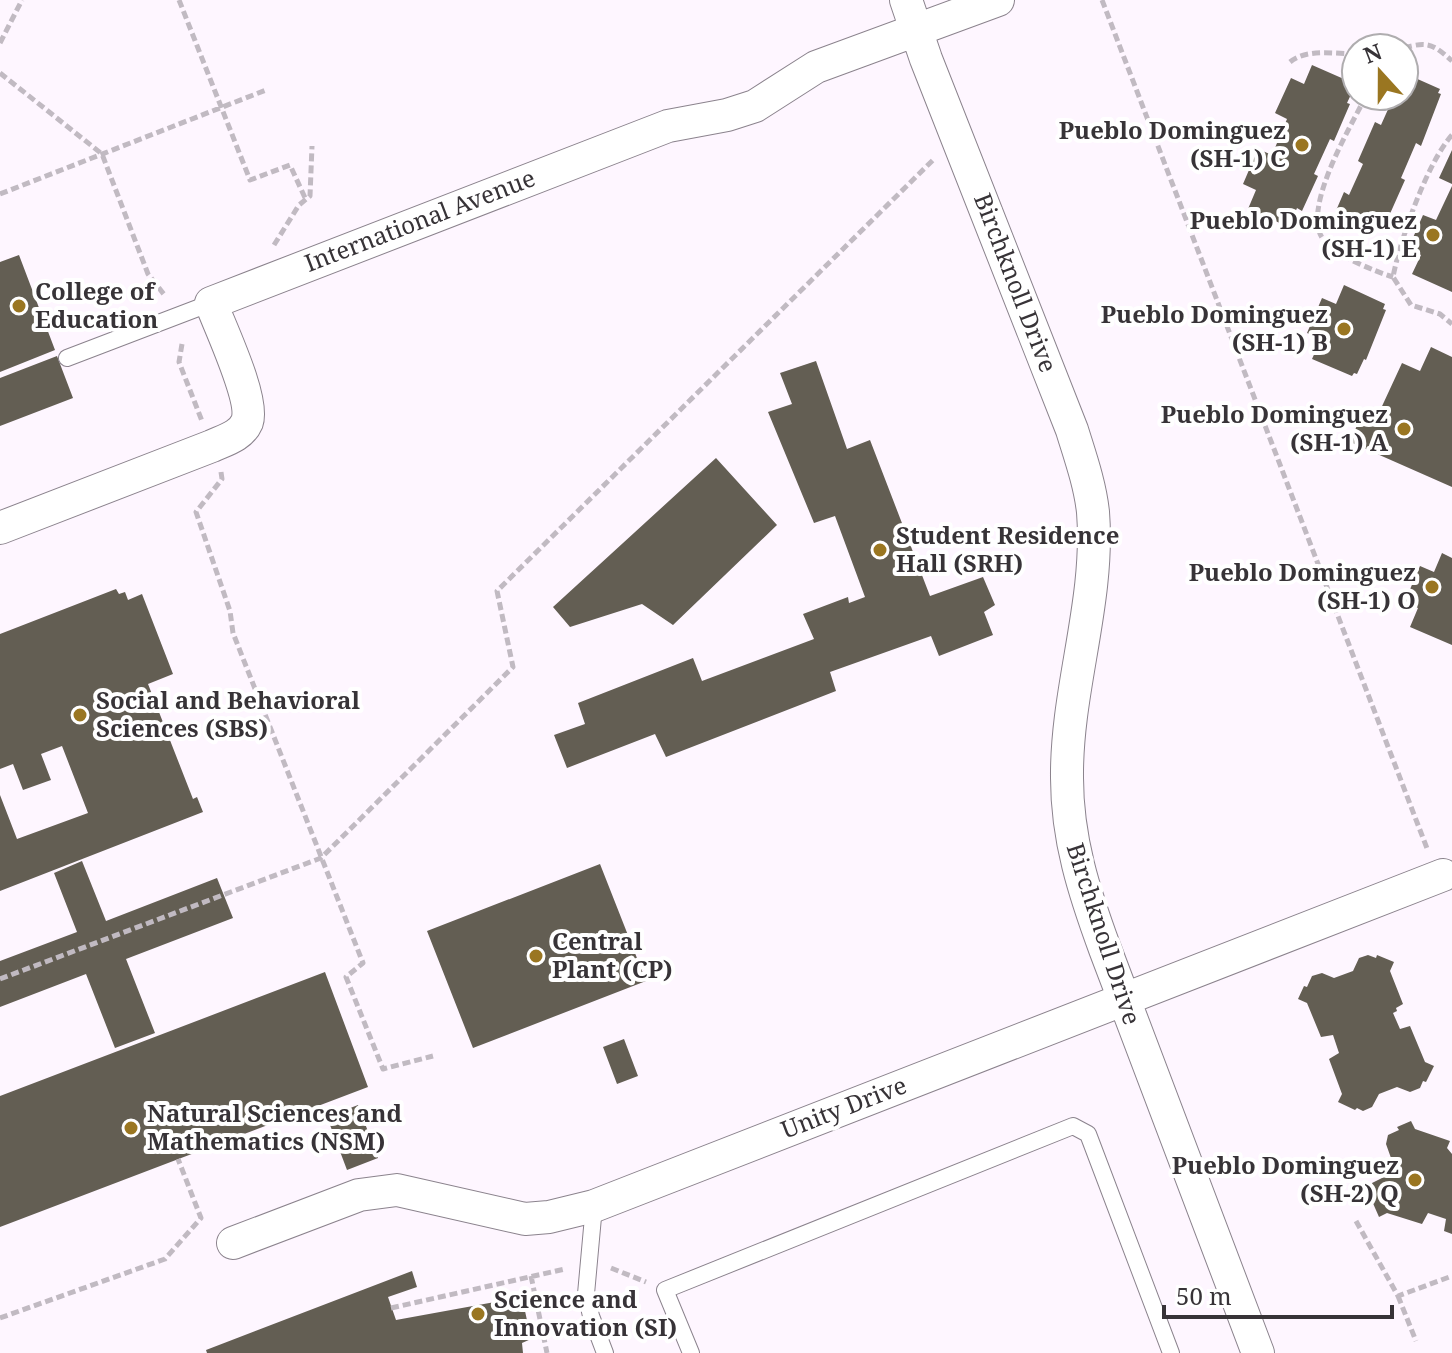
<svg xmlns="http://www.w3.org/2000/svg" width="1452" height="1353" font-family="'Noto Serif',serif">
	<style>
		.building { fill: #635e53 }
		.lines { fill: none; stroke-linecap: round; stroke-linejoin: round }
		.lane-casing { stroke: #8b838d; stroke-width: 18 }
		.street-casing { stroke: #8b838d; stroke-width: 34 }
		.path { stroke: #c1bac2; stroke-width: 5; stroke-dasharray: 8 4; stroke-linecap: butt }
		.lane { stroke: #fff; stroke-width: 16 }
		.street { stroke: #fff; stroke-width: 32 }
		.poi-dot { fill: #9a7621; stroke: #fff; stroke-width: 3 }
		.labels { text-anchor: middle; stroke-width: 8; stroke-linejoin: round; paint-order: stroke }
		.poi-label { font-size: 24px; font-weight: bold; fill: #373337; stroke: #fff; text-anchor: end }
		.street-label { font-size: 24px; fill: #373337; stroke: #fff }
	</style>
	<rect width="100%" height="100%" fill="#fef6ff"/>
	<path class="building" d="M1312 65 1353 83 1352 87 1354 88 1347 103 1350 104 1334 141 1330 139 1314 174 1318 176 1302 211 1297 208 1289 227 1248 209 1256 190 1243 184 1258 149 1272 155 1287 119 1275 113 1291 78 1304 84Z
		M1404 73 1440 89 1438 93 1441 94 1421 146 1416 143 1401 178 1405 180 1389 216 1384 213 1376 231 1335 213 1344 192 1349 195 1363 164 1358 161 1375 122 1381 125 1394 96H1404Z
		M1452 150V184L1439 178Z
		M1452 186V292L1412 274 1421 255 1408 249 1423 215 1436 220Z
		M19 255 55 350 0 372V262Z
		M1344 285 1385 304 1383 309 1386 310 1366 360 1364 359 1357 374 1354 373 1352 376 1312 359 1321 339 1307 333 1322 298 1336 304Z
		M1431 347 1452 357V487L1350 442 1363 411 1377 417 1402 363 1420 371Z
		M57 356 73 398 0 426V378Z
		M816 361 847 449 870 440 930 596 983 577 995 605 984 612 993 635 939 656 931 636 830 672 836 691 666 757 655 734 567 768 554 735 585 724 578 703 693 658 702 681 814 639 803 614 848 597 849 603 865 597 835 516 814 523 768 412 792 404 780 373Z
		M716 458 777 525 673 625 642 604 570 627 553 607Z
		M1442 553 1452 558V645L1410 627 1418 608 1405 601 1420 566 1434 572Z
		M116 589 119 594 125 592 128 600 142 594 173 674 148 684 193 799 197 797 203 812 0 891V795L17 839 88 813 62 746 41 754 51 780 23 790 13 764 0 769V634Z
		M82 861 106 921 217 878 233 918 126 959 155 1033 115 1048 86 974 0 1007V961L77 932 54 873Z
		M600 864 646 981 473 1048 427 931Z
		M1368 955 1376 958 1377 955 1394 962 1390 971 1403 1004 1396 1008 1397 1011 1393 1013 1400 1029 1410 1026 1425 1062 1434 1066 1426 1082 1423 1081 1420 1088 1410 1092 1397 1087 1379 1094 1372 1107 1363 1111 1357 1108 1355 1110 1338 1102 1342 1094 1329 1059 1339 1053 1333 1035 1321 1037 1307 1003 1298 999 1304 986 1307 987 1312 976 1322 973 1334 978 1353 971 1359 958Z
		M325 972 368 1087 0 1227V1096Z
		M624 1039 638 1076 617 1084 603 1047Z
		M358 1105 378 1158 347 1170 327 1117Z
		M1411 1121 1415 1129 1450 1141 1447 1148 1452 1154V1234L1444 1231 1446 1219 1428 1213 1422 1224 1387 1213 1379 1217 1372 1201 1374 1200 1370 1192 1372 1183 1386 1176 1391 1158 1386 1144 1388 1135 1399 1130 1397 1127Z
		M412 1271 417 1287 388 1297 396 1320 522 1297 531 1339 522 1343 523 1353H207L206 1350Z"/>
	<g class="lines">
		<defs>
			<path id="lane" d="M67 358 211 303
				M594 1206 586 1294 591 1316 605 1353
				M691 1353 665 1290 1073 1126 1088 1134 1171 1353"/>
			<path id="street" d="M906 0 926 59 1072 430C1080 456 1090 484 1093 512 1100 602 1066 689 1067 778 1067 839 1084 892 1105 949L1258 1353
				M0 528 212 446C225 440 241 436 247 422 255 400 220 327 211 303L668 126 727 115 755 106 816 67 998 0
				M233 1243 359 1195 397 1190 525 1219 549 1217 594 1206 1443 875"/>
		</defs>
		<use href="#lane" class="lane-casing"/>
		<use href="#street" class="street-casing"/>
		<path class="path" d="M179 0 250 180 290 165 306 200
			M1102 0 1428 851
			M0 43 22 0
			M1404 48C1428 41 1433 44 1452 61
			M1290 62C1307 48 1335 54 1356 54
			M0 73 102 154 148 274 166 297
			M1366 96C1351 126 1301 209 1323 239 1334 255 1374 271 1393 277
			M1452 135C1427 163 1400 240 1393 277L1411 305 1440 314 1452 324
			M0 194 266 90
			M274 245 299 205 310 196 312 146
			M182 344 179 362 202 421
			M221 472 222 479 196 512 230 611 233 633 363 963 346 977 383 1069 433 1056
			M0 979 321 858 513 667 497 591 934 159
			M1356 1221 1398 1296 1452 1276
			M611 1268 646 1282
			M531 1276 547 1353
			M1398 1296 1416 1341
			M391 1308 565 1269
			M0 1318 165 1259 201 1218 178 1159"/>
		<use href="#lane" class="lane"/>
		<use href="#street" class="street"/>
	</g>
	<g class="poi-dot">
		<circle cx="1302" cy="145" r="8"/>
		<circle cx="1433" cy="235" r="8"/>
		<circle cx="19" cy="306" r="8"/>
		<circle cx="1344" cy="329" r="8"/>
		<circle cx="1404" cy="429" r="8"/>
		<circle cx="880" cy="550" r="8"/>
		<circle cx="1432" cy="587" r="8"/>
		<circle cx="80" cy="715" r="8"/>
		<circle cx="536" cy="956" r="8"/>
		<circle cx="131" cy="1128" r="8"/>
		<circle cx="1415" cy="1180" r="8"/>
		<circle cx="478" cy="1314" r="8"/>
	</g>
	<g class="labels">
		<g class="poi-label">
			<text x="1286" y="139">Pueblo Dominguez<tspan x="1286" dy="28">(SH-1) C</tspan></text>
			<text x="1417" y="229">Pueblo Dominguez<tspan x="1417" dy="28">(SH-1) E</tspan></text>
			<text x="35" y="300" text-anchor="start">College of<tspan x="35" dy="28">Education</tspan></text>
			<text x="1328" y="323">Pueblo Dominguez<tspan x="1328" dy="28">(SH-1) B</tspan></text>
			<text x="1388" y="423">Pueblo Dominguez<tspan x="1388" dy="28">(SH-1) A</tspan></text>
			<text x="896" y="544" text-anchor="start">Student Residence<tspan x="896" dy="28">Hall (SRH)</tspan></text>
			<text x="1416" y="581">Pueblo Dominguez<tspan x="1416" dy="28">(SH-1) O</tspan></text>
			<text x="96" y="709" text-anchor="start">Social and Behavioral<tspan x="96" dy="28">Sciences (SBS)</tspan></text>
			<text x="552" y="950" text-anchor="start">Central<tspan x="552" dy="28">Plant (CP)</tspan></text>
			<text x="147" y="1122" text-anchor="start">Natural Sciences and<tspan x="147" dy="28">Mathematics (NSM)</tspan></text>
			<text x="1399" y="1174">Pueblo Dominguez<tspan x="1399" dy="28">(SH-2) Q</tspan></text>
			<text x="494" y="1308" text-anchor="start">Science and<tspan x="494" dy="28">Innovation (SI)</tspan></text>
		</g>
		<g class="street-label">
			<text transform="translate(420 221) rotate(-21)" y="8">International Avenue</text>
			<text transform="translate(1015 283) rotate(69)" y="8">Birchknoll Drive</text>
			<text transform="translate(1103 934) rotate(72)" y="8">Birchknoll Drive</text>
			<text transform="translate(844 1108) rotate(-21)" y="8">Unity Drive</text>
		</g>
	</g>
	<g transform="translate(1380 72) rotate(339)"><circle r="38" fill="#ffffff" stroke="#afadaf" stroke-width="2"/>
	<path d="M0-6L14 30L0 20L-14 30Z" fill="#9a7621"/>
	<text y="-12" font-size="22" font-weight="bold" text-anchor="middle" fill="#373337">N</text>
	</g>
	<path d="M1164 1305v12h228v-12" fill="none" stroke="#373337" stroke-width="4"/>
	<text x="1176" y="1305" font-size="24" fill="#373337" stroke="#ffffff" stroke-width="6" paint-order="stroke">50 m</text>
</svg>
